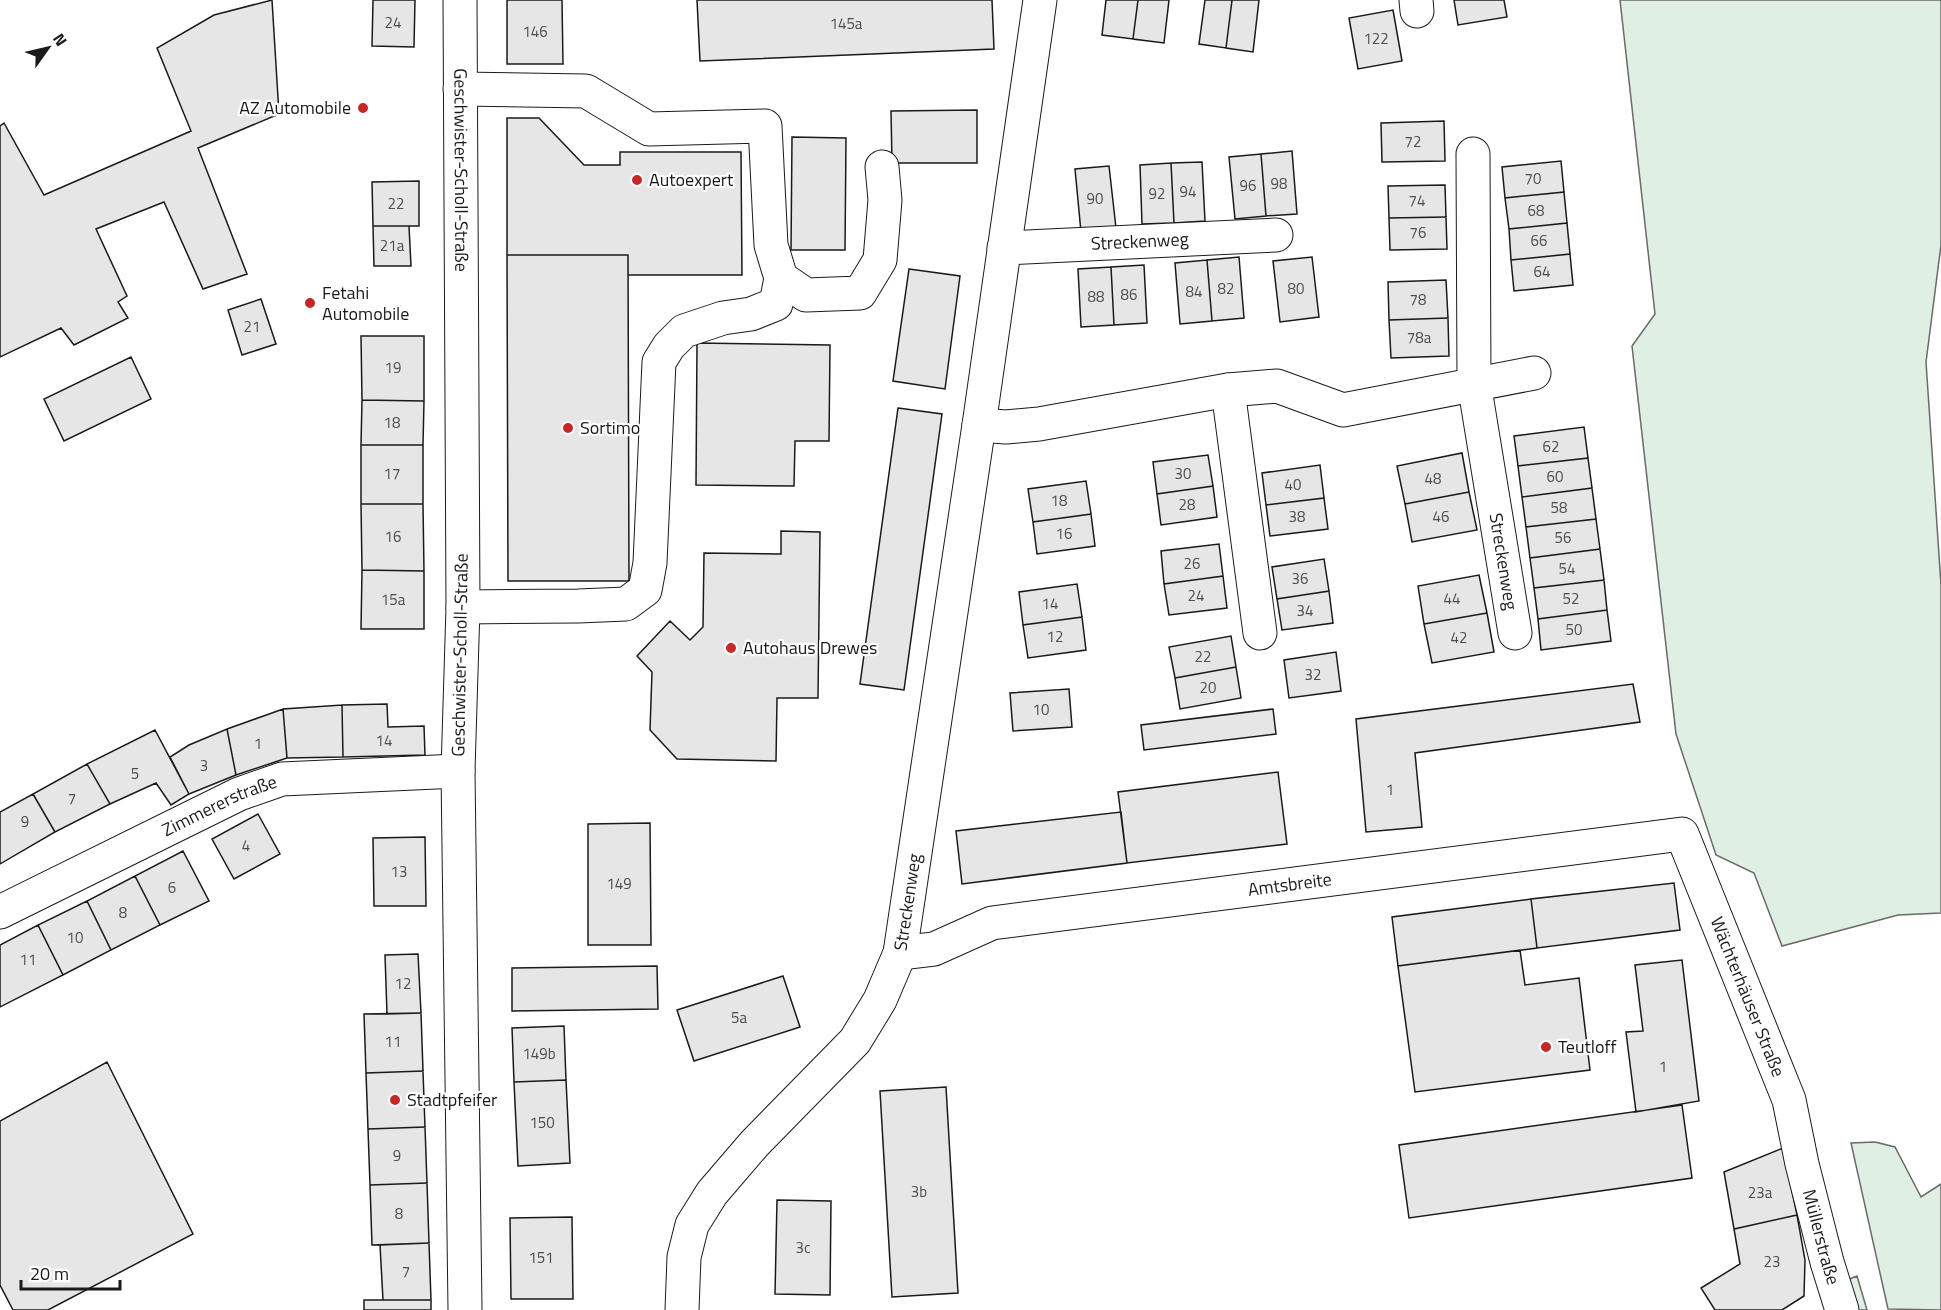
<svg xmlns="http://www.w3.org/2000/svg" width="1941" height="1310" font-family="'Titillium Web',sans-serif">
	<style>
		.green { fill: #e0efe3; stroke: #6a6a6a; stroke-width: 1.5 }
		.building { fill: #e6e6e6; stroke: #1a1a1a; stroke-width: 1.5 }
		.lines { fill: none; stroke-linecap: round; stroke-linejoin: round }
		.minor-casing { stroke: #1a1a1a; stroke-width: 35 }
		.minor { stroke: #fff; stroke-width: 33 }
		.poi-dot { fill: #c62828; stroke: #fff; stroke-width: 2 }
		.labels { text-anchor: middle; stroke-width: 4.5; stroke-linejoin: round; paint-order: stroke }
		.number-label { font-size: 15px; fill: #4d4d4d }
		.poi-label { font-size: 18px; fill: #1a1a1a; stroke: #fff; text-anchor: start }
		.street-label { font-size: 18px; fill: #1a1a1a; stroke: #fff }
	</style>
	<rect width="100%" height="100%" fill="#fff"/>
	<path class="green" d="M1620 0H1941V245L1926 362 1941 585V913L1898 915 1782 946 1754 873 1716 855 1676 734 1632 346 1655 314Z
		M1875 1142 1895 1147 1921 1197 1941 1184V1310L1888 1309 1851 1143Z
		M1857 1276 1867 1310H1856L1847 1280Z"/>
	<path class="building" d="M272 0 279 114 198 148 247 274 203 289 164 202 96 229 127 296 118 302 128 318 74 345 61 328 0 357V126L4 123 44 195 191 131 157 48 214 15Z
		M373 0H415L414 47 372 46Z
		M507 0H562L563 64H507Z
		M697 0H992L994 49 700 61Z
		M1106 0H1138L1133 39 1102 35Z
		M1138 0H1169L1164 43 1133 39Z
		M1205 0H1232L1226 48 1199 44Z
		M1232 0H1259L1253 52 1226 48Z
		M1454 0H1504L1507 17 1458 25Z
		M1393 10 1402 61 1358 69 1349 18Z
		M977 110V163H892L891 111Z
		M507 118H539L584 165H620V152H741L742 275H628V255H507Z
		M1444 121 1445 161 1382 162 1381 123Z
		M792 137 846 138 845 250H791Z
		M1292 151 1297 214 1266 216 1261 154Z
		M1261 154 1266 216 1235 219 1229 157Z
		M1561 161 1564 192 1505 198 1502 167Z
		M1202 162 1205 221 1174 223 1171 163Z
		M1171 163 1174 223 1142 224 1140 165Z
		M1109 166 1116 228 1081 232 1075 169Z
		M419 181V226H373L372 182Z
		M1445 185 1446 217 1389 218 1388 186Z
		M1564 192 1567 223 1509 229 1505 198Z
		M1446 217 1447 249 1390 250 1389 218Z
		M1567 223 1570 254 1511 260 1509 229Z
		M373 226H409L411 266H374Z
		M1570 254 1573 285 1514 291 1511 260Z
		M507 255H628L629 581H508Z
		M1239 257 1244 318 1212 321 1207 260Z
		M1312 257 1319 317 1280 322 1273 261Z
		M1207 260 1212 321 1180 324 1175 263Z
		M1144 265 1147 323 1114 325 1111 267Z
		M1111 267 1114 325 1081 327 1078 269Z
		M909 269 960 276 945 389 893 381Z
		M1446 280 1448 318 1389 320 1388 282Z
		M261 299 276 344 242 355 228 310Z
		M1448 318 1449 356 1391 358 1389 320Z
		M361 336H424V401L362 400Z
		M697 343 830 345 829 441H795L794 486 696 485Z
		M131 357 151 399 64 441 44 399Z
		M362 400 424 401 423 445H361Z
		M898 408 942 414 904 690 860 684Z
		M1584 427 1588 458 1518 466 1514 436Z
		M361 445H423V504H361Z
		M1462 453 1469 492 1405 504 1397 466Z
		M1208 455 1213 486 1157 494 1153 462Z
		M1588 458 1592 488 1522 497 1518 466Z
		M1320 465 1324 498 1266 505 1262 473Z
		M1086 481 1091 514 1033 522 1028 489Z
		M1213 486 1217 517 1161 525 1157 494Z
		M1592 488 1596 519 1526 527 1522 497Z
		M1469 492 1477 530 1412 542 1405 504Z
		M1324 498 1328 529 1270 536 1266 505Z
		M361 504H423L424 571 362 570Z
		M1091 514 1095 546 1037 554 1033 522Z
		M1596 519 1600 549 1530 558 1526 527Z
		M781 531 820 532 818 698H777L776 761 677 759 650 730 652 672 637 656 670 621 690 640 703 627 704 553 781 554Z
		M1219 544 1223 576 1164 584 1161 551Z
		M1600 549 1604 580 1534 588 1530 558Z
		M1324 559 1329 591 1277 599 1272 567Z
		M362 570 424 571V629H361Z
		M1479 575 1487 613 1424 624 1418 586Z
		M1223 576 1227 608 1169 615 1164 584Z
		M1604 580 1607 610 1538 619 1534 588Z
		M1077 584 1082 617 1023 625 1019 592Z
		M1329 591 1333 623 1282 630 1277 599Z
		M1607 610 1611 641 1541 650 1538 619Z
		M1487 613 1494 652 1432 663 1424 624Z
		M1082 617 1086 650 1028 658 1023 625Z
		M1231 636 1236 667 1175 678 1169 647Z
		M1336 652 1341 691 1289 698 1284 660Z
		M1236 667 1241 698 1180 709 1175 678Z
		M1633 684 1640 722 1415 753 1422 827 1366 832 1356 719Z
		M1069 689 1072 727 1013 731 1010 693Z
		M387 704 388 727 424 726 425 755 343 757 342 705Z
		M342 705 343 757 287 758 283 709Z
		M283 709 287 758 236 775 227 729Z
		M1273 709 1276 734 1144 750 1141 725Z
		M227 729 236 775 189 794 170 757 189 745Z
		M155 730 189 794 171 805 156 783 110 804 87 764Z
		M87 764 110 804 55 832 33 794Z
		M1278 772 1287 844 1127 863 1118 792Z
		M33 794 55 832 0 864V812Z
		M1121 812 1127 863 962 884 956 831Z
		M258 814 280 854 234 879 212 839Z
		M650 823 651 945H588V824Z
		M425 837 426 906H374L373 838Z
		M183 851 209 901 160 925 135 876Z
		M135 876 160 925 111 950 87 901Z
		M1674 883 1680 930 1537 948 1531 899Z
		M1531 899 1537 948 1398 966 1392 917Z
		M87 901 111 950 63 975 38 925Z
		M38 925 63 975 0 1007V945Z
		M1520 950 1525 985 1579 978 1590 1070 1415 1092 1398 966Z
		M418 954 421 1013 387 1014 385 955Z
		M1682 960 1699 1101 1636 1112 1626 1032 1643 1031 1635 965Z
		M657 966 658 1009 512 1011V968Z
		M783 976 800 1027 694 1061 677 1010Z
		M421 1013 423 1071 366 1073 364 1014Z
		M564 1026 566 1080 514 1082 512 1028Z
		M107 1062 193 1234 48 1310H13L0 1285V1121Z
		M423 1071 425 1127 368 1129 366 1073Z
		M566 1080 570 1163 518 1166 514 1082Z
		M946 1087 958 1293 892 1297 880 1091Z
		M1682 1105 1692 1178 1409 1218 1399 1145Z
		M425 1127 427 1183 370 1185 368 1129Z
		M1783 1148 1797 1215 1734 1229 1724 1172Z
		M427 1183 429 1243 372 1245 370 1185Z
		M777 1200 831 1201 830 1295 775 1294Z
		M1797 1215 1805 1260 1804 1296 1782 1310H1715L1701 1288 1740 1264 1734 1229Z
		M572 1217 573 1299H511L510 1218Z
		M429 1243 431 1300H383L380 1245Z
		M364 1300H431V1310H364Z"/>
	<g class="lines">
		<defs>
			<g id="minor">
				<path id="s1" d="M460 0 463 607 458 771 465 1310"/>
				<path d="M1416 0 1417 11"/>
				<path d="M460 89 586 91 649 129 765 126 771 245 781 278 806 295 860 293 880 260 885 200 882 167"/>
				<path id="s2" d="M1473 154 1474 383 1515 633"/>
				<path id="s3" d="M1004 248 1276 235"/>
				<path d="M1228 390 1260 633"/>
				<path d="M979 425 1006 427 1039 424 1228 390 1277 386 1343 410 1534 373"/>
				<path d="M463 607 578 606 626 604 645 590 650 563 659 362 669 346 684 331 723 318 751 314 776 304 781 278"/>
				<path id="s4" d="M0 912 239 794 282 779 458 771"/>
				<path id="s5" d="M900 953 934 949 992 923 1682 834 1789 1100 1802 1164 1827 1262 1842 1310"/>
				<path id="s6" d="M682 1310 684 1257 692 1225 712 1193 755 1143 855 1041 880 1000 900 953 979 425 1040 0"/>
			</g>
		</defs>
		<use href="#minor" class="minor-casing"/>
		<use href="#minor" class="minor"/>
	</g>
	<g class="poi-dot">
		<circle cx="363" cy="108" r="6"/>
		<circle cx="637" cy="180" r="6"/>
		<circle cx="310" cy="303" r="6"/>
		<circle cx="568" cy="428" r="6"/>
		<circle cx="731" cy="648" r="6"/>
		<circle cx="1546" cy="1047" r="6"/>
		<circle cx="395" cy="1100" r="6"/>
	</g>
	<g class="labels">
		<g class="number-label">
			<text x="393" y="28">24</text>
			<text x="846" y="29">145a</text>
			<text x="535" y="37">146</text>
			<text x="1376" y="44">122</text>
			<text x="1413" y="147">72</text>
			<text x="1533" y="184">70</text>
			<text x="1279" y="189">98</text>
			<text x="1248" y="191">96</text>
			<text x="1188" y="197">94</text>
			<text x="1157" y="199">92</text>
			<text x="1095" y="204">90</text>
			<text x="1417" y="206">74</text>
			<text x="396" y="209">22</text>
			<text x="1536" y="216">68</text>
			<text x="1418" y="238">76</text>
			<text x="1539" y="246">66</text>
			<text x="392" y="251">21a</text>
			<text x="1542" y="277">64</text>
			<text x="1226" y="294">82</text>
			<text x="1296" y="294">80</text>
			<text x="1194" y="297">84</text>
			<text x="1129" y="300">86</text>
			<text x="1096" y="302">88</text>
			<text x="1418" y="305">78</text>
			<text x="252" y="332">21</text>
			<text x="1419" y="343">78a</text>
			<text x="393" y="373">19</text>
			<text x="392" y="428">18</text>
			<text x="1551" y="452">62</text>
			<text x="392" y="479">17</text>
			<text x="1183" y="479">30</text>
			<text x="1555" y="482">60</text>
			<text x="1433" y="484">48</text>
			<text x="1293" y="490">40</text>
			<text x="1059" y="506">18</text>
			<text x="1187" y="510">28</text>
			<text x="1559" y="513">58</text>
			<text x="1297" y="522">38</text>
			<text x="1441" y="522">46</text>
			<text x="1064" y="539">16</text>
			<text x="393" y="542">16</text>
			<text x="1563" y="543">56</text>
			<text x="1192" y="569">26</text>
			<text x="1567" y="574">54</text>
			<text x="1300" y="584">36</text>
			<text x="1196" y="601">24</text>
			<text x="1452" y="604">44</text>
			<text x="1571" y="604">52</text>
			<text x="393" y="605">15a</text>
			<text x="1050" y="609">14</text>
			<text x="1305" y="616">34</text>
			<text x="1574" y="635">50</text>
			<text x="1055" y="642">12</text>
			<text x="1459" y="643">42</text>
			<text x="1203" y="662">22</text>
			<text x="1313" y="680">32</text>
			<text x="1208" y="693">20</text>
			<text x="1041" y="715">10</text>
			<text x="384" y="746">14</text>
			<text x="258" y="749">1</text>
			<text x="204" y="771">3</text>
			<text x="135" y="779">5</text>
			<text x="1390" y="795">1</text>
			<text x="72" y="804">7</text>
			<text x="25" y="827">9</text>
			<text x="246" y="851">4</text>
			<text x="399" y="877">13</text>
			<text x="619" y="889">149</text>
			<text x="172" y="893">6</text>
			<text x="123" y="918">8</text>
			<text x="75" y="943">10</text>
			<text x="28" y="965">11</text>
			<text x="403" y="989">12</text>
			<text x="739" y="1023">5a</text>
			<text x="393" y="1047">11</text>
			<text x="539" y="1059">149b</text>
			<text x="1663" y="1072">1</text>
			<text x="542" y="1128">150</text>
			<text x="397" y="1161">9</text>
			<text x="919" y="1197">3b</text>
			<text x="1760" y="1198">23a</text>
			<text x="399" y="1219">8</text>
			<text x="803" y="1253">3c</text>
			<text x="541" y="1263">151</text>
			<text x="1772" y="1267">23</text>
			<text x="406" y="1277">7</text>
		</g>
		<g class="poi-label">
			<text x="351" y="114" text-anchor="end">AZ Automobile</text>
			<text x="649" y="186">Autoexpert</text>
			<text x="322" y="299">Fetahi<tspan x="322" dy="21">Automobile</tspan></text>
			<text x="580" y="434">Sortimo</text>
			<text x="743" y="654">Autohaus Drewes</text>
			<text x="1558" y="1053">Teutloff</text>
			<text x="407" y="1106">Stadtpfeifer</text>
		</g>
		<g class="street-label">
			<text dy="6" stroke="none"><textPath href="#s1" startOffset="170">Geschwister-Scholl-Straße</textPath></text>
			<text dy="6" stroke="none"><textPath href="#s3" startOffset="136">Streckenweg</textPath></text>
			<text dy="6" stroke="none"><textPath href="#s2" startOffset="410">Streckenweg</textPath></text>
			<text transform="translate(460 655) rotate(-89)" y="6">Geschwister-Scholl-Straße</text>
			<text dy="6" stroke="none"><textPath href="#s4" startOffset="244">Zimmererstraße</textPath></text>
			<text dy="6" stroke="none"><textPath href="#s5" startOffset="398">Amtsbreite</textPath></text>
			<text dy="6" stroke="none"><textPath href="#s6" startOffset="483">Streckenweg</textPath></text>
			<text dy="6" stroke="none"><textPath href="#s5" startOffset="969">Wächterhäuser Straße</textPath></text>
			<text dy="6" stroke="none"><textPath href="#s5" startOffset="1221">Müllerstraße</textPath></text>
		</g>
	</g>
	<g transform="translate(48 48) rotate(56)" stroke="#ffffff" stroke-width="4.5" paint-order="stroke">
	<path d="M0-4.5L10 22L0 15L-10 22Z" fill="#1a1a1a"/>
	<text y="-9" font-size="16" font-weight="bold" text-anchor="middle" fill="#1a1a1a">N</text>
	</g>
	<path d="M21 1280v9h99v-9" fill="none" stroke="#1a1a1a" stroke-width="3"/>
	<text x="30" y="1280" font-size="18" fill="#1a1a1a" stroke="#ffffff" stroke-width="4.5" paint-order="stroke">20 m</text>
</svg>
